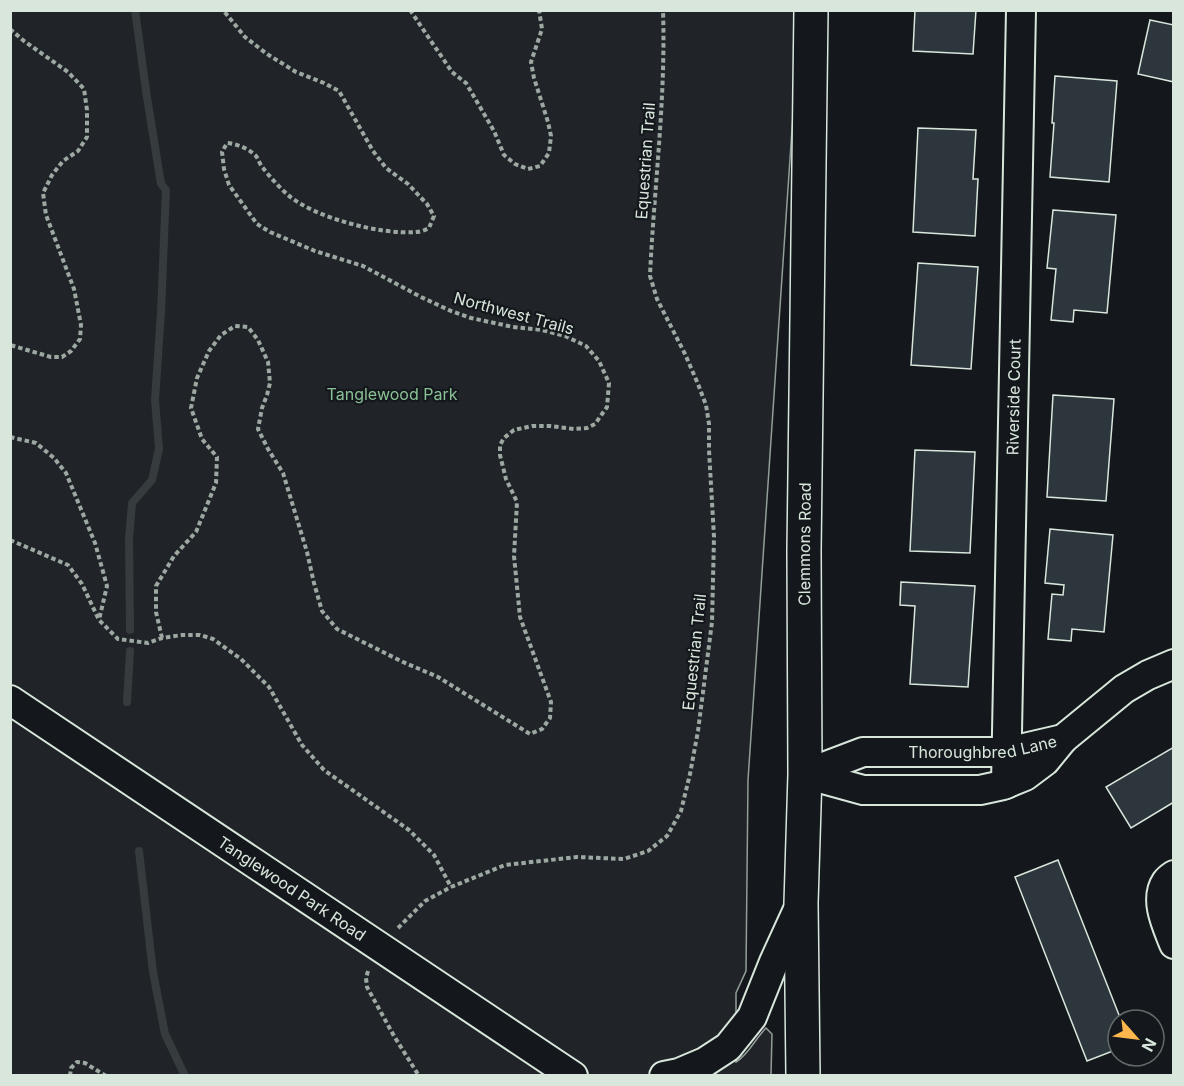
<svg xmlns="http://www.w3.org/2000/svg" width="1184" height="1086" font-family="Inter,sans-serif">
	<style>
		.green { fill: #202428; stroke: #939e99; stroke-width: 1.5 }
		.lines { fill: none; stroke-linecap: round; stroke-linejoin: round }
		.stream { stroke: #363b3e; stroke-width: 8 }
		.building { fill: #2c363c; stroke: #d8e6dc; stroke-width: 1.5 }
		.minor-casing { stroke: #d8e6dc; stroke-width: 32 }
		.major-casing { stroke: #d8e6dc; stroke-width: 36 }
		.path { stroke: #9da8a2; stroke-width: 4; stroke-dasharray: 4.5 3; stroke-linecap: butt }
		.minor { stroke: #14181c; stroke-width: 28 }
		.major { stroke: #14181c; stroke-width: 33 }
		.labels { text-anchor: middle; stroke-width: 4.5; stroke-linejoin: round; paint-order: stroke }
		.street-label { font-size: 16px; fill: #d8e6dc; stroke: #14181c }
		.park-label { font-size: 16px; fill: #8ac095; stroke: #14181c }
	</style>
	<rect width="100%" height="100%" fill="#14181c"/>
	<path class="green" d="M10 11H800L748 780 746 971 736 993V1062C749 1054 755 1039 766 1028L772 1034 771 1075H11Z"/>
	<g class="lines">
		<path class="stream" d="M130 630 129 539 132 503 152 480 159 449 155 400 161 312 166 190 161 184 146 91 135 10
			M127 702 130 651
			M139 851 153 972 165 1034 185 1076"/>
	</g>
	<path class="building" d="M915 10H976L973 54 913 51Z
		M1150 20 1174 25V82L1138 74Z
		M1055 76 1117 81 1109 182 1050 177 1054 123H1052Z
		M918 128 976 130 973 179H978L975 236 913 232Z
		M1053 210 1116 215 1107 313 1074 310 1073 322 1051 320 1056 269 1047 268Z
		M918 263 978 267 971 369 911 365Z
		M1053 395 1114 399 1106 501 1047 497Z
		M915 450 975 452 970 553 910 551Z
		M1050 529 1113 535 1104 632 1072 629 1071 641 1048 639 1052 594 1063 595 1064 585 1045 583Z
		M901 582 975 586 968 687 910 684 915 606 900 605Z
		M1174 747V802L1131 828 1106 787Z
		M1058 860 1121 1020H1118V1049L1087 1061 1015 877Z"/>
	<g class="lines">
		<defs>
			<g id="minor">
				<path id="s1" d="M10 700 573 1076"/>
				<path id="s2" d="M805 774 863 752H1007L1063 739 1124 689 1148 675 1174 664"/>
				<path d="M805 774 863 790H980L1003 785 1025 776 1045 761 1063 739"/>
				<path id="s3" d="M1006 784 1021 10"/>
				<path d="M1174 875C1171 877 1168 879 1166 882 1154 900 1167 926 1174 944"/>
				<path d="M664 1076 679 1073 705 1062 728 1047 752 1017 774 962 801 903"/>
			</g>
			<g id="major">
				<path id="s4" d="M803 1076 801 903 805 774 804 551 811 10"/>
			</g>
		</defs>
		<use href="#minor" class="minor-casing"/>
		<use href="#major" class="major-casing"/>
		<path class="path" d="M410 10 452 72 466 83 494 131 504 155 515 164 528 169 540 166 549 153 551 136 548 122 534 78 531 62 542 29 539 10
			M10 29 24 41 68 72 84 89 87 110V137L78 151 63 161 52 175 43 193 46 215 74 289 81 325 80 339 71 351 62 357H51L10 345
			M10 437 36 443 54 458 66 473 95 543 107 586 99 620
			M10 540 68 565 82 584 99 620 118 639 148 643 162 638 182 635H200L213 639 241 659 269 687 302 745 324 770 409 830 434 855 451 887
			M162 638 156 612V586L174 556 196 532 216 483 217 457 202 439 191 408 197 378 209 351 221 335 235 326 248 327 258 340 268 362 270 383 267 395 262 408 258 429 268 449 283 473 307 552 314 583 322 611 337 629 403 662 438 677 530 734 542 729 550 718 551 702 520 617 514 556 517 502 506 479 500 455V445L504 438 514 430 532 426H550L574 429 587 428 595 424 607 407 609 383 599 361 586 346 565 336 542 330 513 327 471 318 451 311 421 297 363 266 315 251 270 232 257 224 229 185 224 169 222 152 227 143C237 144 248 148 256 156 259 160 260 165 263 168 270 177 280 188 288 195 315 218 381 235 416 232 420 232 425 230 429 228L434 216 427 204 408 184 386 168 373 151 339 91 324 83 296 72 267 54 245 37 223 10
			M398 928 425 901 451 887 505 865 577 857 624 859 648 851 667 836 681 811 690 774 698 731 712 622 714 537 709 450V424L706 405 698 384 685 354 657 299 650 276C654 187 666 99 663 10
			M368 971 366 978 367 987 394 1036 419 1076
			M70 1076 71 1068 77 1062 85 1063 106 1076"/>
		<use href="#minor" class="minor"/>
		<use href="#major" class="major"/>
	</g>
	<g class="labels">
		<g class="street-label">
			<text transform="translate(645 161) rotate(-86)" y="6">Equestrian Trail</text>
			<text transform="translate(514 313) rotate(15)" y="6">Northwest Trails</text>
			<text dy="6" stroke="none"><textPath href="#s3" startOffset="387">Riverside Court</textPath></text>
			<text dy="6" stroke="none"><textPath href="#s4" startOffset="532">Clemmons Road</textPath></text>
			<text transform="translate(694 652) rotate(-84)" y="6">Equestrian Trail</text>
			<text dy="6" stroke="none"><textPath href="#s2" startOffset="182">Thoroughbred Lane</textPath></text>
			<text dy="6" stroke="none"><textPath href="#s1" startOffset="339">Tanglewood Park Road</textPath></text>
		</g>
		<g class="park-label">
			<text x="392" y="400">Tanglewood Park</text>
		</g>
	</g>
	<rect width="1184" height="1086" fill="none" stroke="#d8e6dc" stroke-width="24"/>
	<g transform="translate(1136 1038) rotate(118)"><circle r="28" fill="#14181c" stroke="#626a69" stroke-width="1.5"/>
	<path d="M0-4.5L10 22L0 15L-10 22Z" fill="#ffb74d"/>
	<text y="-9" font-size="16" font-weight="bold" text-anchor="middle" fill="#d8e6dc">N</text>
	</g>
</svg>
